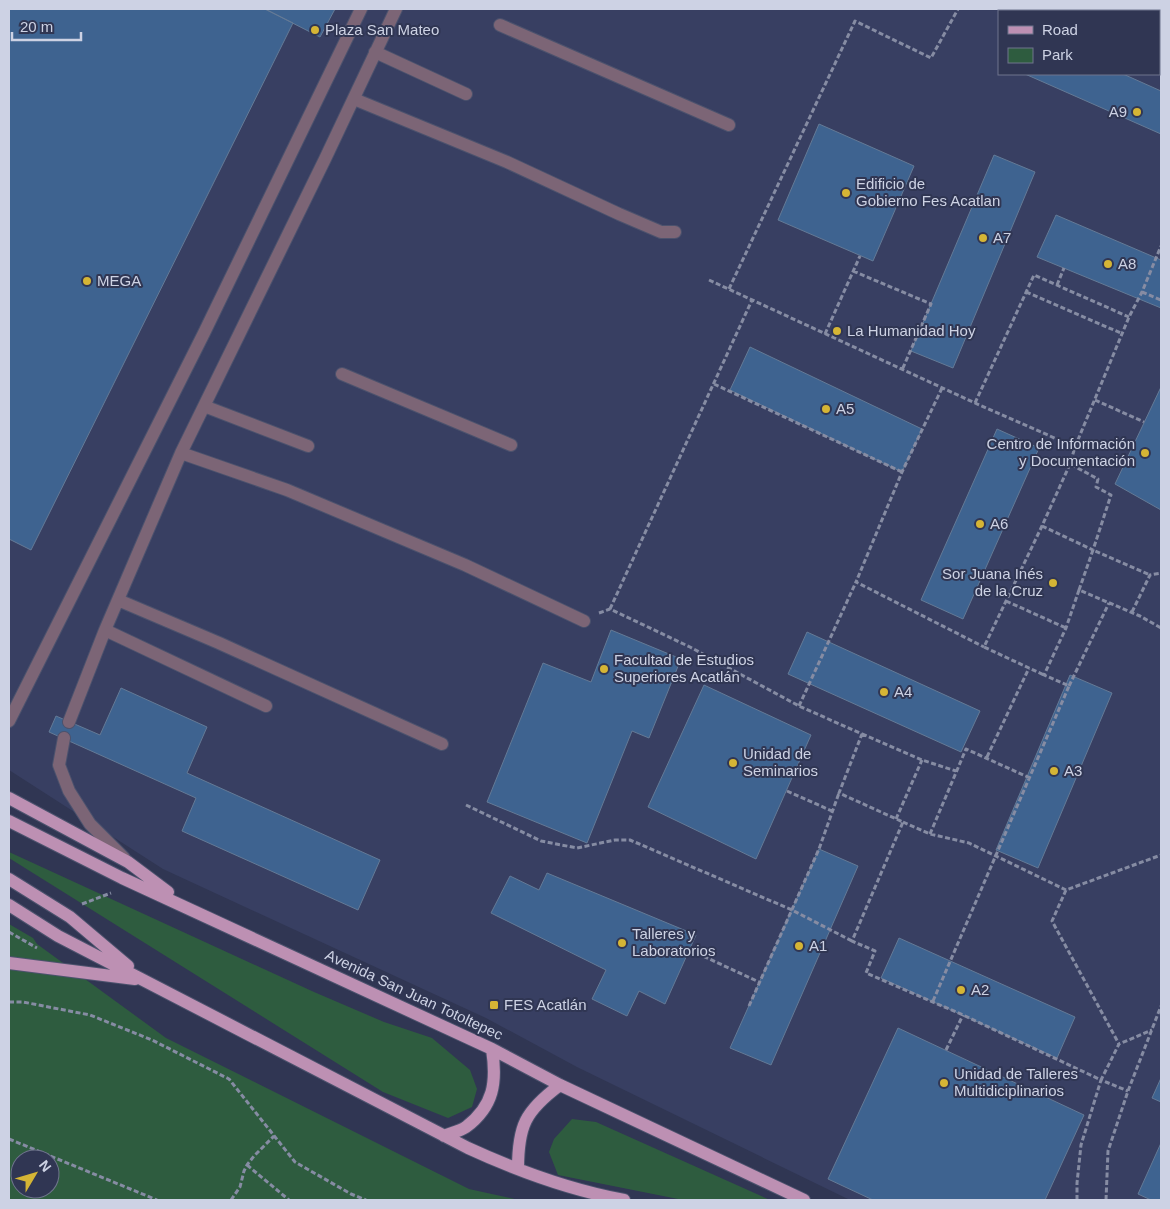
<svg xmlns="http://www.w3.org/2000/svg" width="1170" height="1209" font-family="Arial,sans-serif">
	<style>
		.built { fill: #383f62; fill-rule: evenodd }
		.green { fill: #2e5c3f; fill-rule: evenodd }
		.building { fill: #3e6390; stroke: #647a96 }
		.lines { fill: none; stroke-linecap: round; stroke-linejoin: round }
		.minor-casing { stroke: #4c526d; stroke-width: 14 }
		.major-casing { stroke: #4c526d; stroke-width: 14 }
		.path { stroke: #868ca3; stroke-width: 3; stroke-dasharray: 5 2.5; stroke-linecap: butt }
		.minor { stroke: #7c6576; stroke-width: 12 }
		.major { stroke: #bd90b3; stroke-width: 12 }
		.poi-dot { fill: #d5b535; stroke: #303653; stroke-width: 2 }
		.labels { text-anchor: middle; stroke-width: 4; stroke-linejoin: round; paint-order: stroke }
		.poi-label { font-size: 15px; fill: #cdd2e4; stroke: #303653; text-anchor: start }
		.street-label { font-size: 15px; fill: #cdd2e4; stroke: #303653 }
	</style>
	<rect width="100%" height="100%" fill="#303653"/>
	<path class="built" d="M9 9H1161V1200H850L577 1067 486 1018 163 869 9 770ZM999 11H1159V74H999Z"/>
	<path class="green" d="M9 852 314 992 384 1022 432 1038 470 1070 477 1089 472 1107 448 1118 383 1092 9 858Z
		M9 924 33 938 37 944 166 1038 469 1189 519 1200H9ZM20 1159H50V1189H20Z
		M572 1119 596 1122 770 1200H683L558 1175 549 1152 554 1139Z"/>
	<path class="building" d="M9 9H265L293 23 31 550 9 539Z
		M265 9H335L320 37Z
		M1025 74H1123L1161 91V134Z
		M819 124 914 166 873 261 778 220Z
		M994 155 1035 172 953 368 911 351Z
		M1056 215 1161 260V308L1037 257Z
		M750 347 922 429 902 472 730 390Z
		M1161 387V510L1115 484Z
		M997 429 1039 448 963 619 921 600Z
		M611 630 681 659 649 738 632 731 587 843 487 802 543 663 591 682Z
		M807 632 980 711 961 752 788 674Z
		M1070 675 1112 693 1038 868 996 850Z
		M704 685 811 735 756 859 648 807Z
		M121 688 207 727 187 773 380 860 358 910 182 831 196 798 49 732 56 716 100 735Z
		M819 849 858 866 771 1065 730 1048Z
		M547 873 696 935 665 1004 639 991 627 1016 592 999 606 970 491 913 510 876 539 890Z
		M899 938 1075 1017 1057 1058 881 978Z
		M898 1028 1084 1115 1045 1200H873L828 1179Z
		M1161 1078V1102L1152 1098Z
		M1161 1143V1200H1151L1138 1194Z"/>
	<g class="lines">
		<defs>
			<path id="minor" d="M500 25 729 125
				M375 52 466 94
				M354 99 507 162 619 214 661 232H675
				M342 374 511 445
				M204 406 308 446
				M181 453 287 490 465 565 584 621
				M118 600 219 643 442 744
				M105 630 266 706
				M9 721 204 333 361 9
				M69 722 105 630 181 453 325 159 396 9
				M64 738 59 765 69 791 90 824 124 858"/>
			<path id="major" d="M9 798 128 862 168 892
				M9 821 122 878 492 1049 560 1085 804 1200
				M9 879 70 917 128 966
				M9 905 58 936 468 1148C518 1171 570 1190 624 1200
				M9 963 135 979
				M444 1136C451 1133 460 1131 466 1127 494 1106 497 1082 492 1049
				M518 1169C518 1126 525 1111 560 1085"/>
		</defs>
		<use href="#minor" class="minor-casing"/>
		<use href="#major" class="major-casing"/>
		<path class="path" d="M1080 9 1086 11
			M1159 43 1161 44
			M853 271 931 304 902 370
			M709 280 975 403 1075 447 1070 464 1042 526 984 647 1044 675
			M1057 285 1064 268
			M729 289 855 21 931 58 958 9
			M1026 292 1123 334
			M1142 292 1161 300
			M825 334 860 256
			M714 384 902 472
			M942 388 902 472 856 582 984 647
			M1095 400 1144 422
			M975 403 1034 275 1129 317
			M1075 447 1129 317 1142 292 1161 246
			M1042 526 1093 550 1111 495 1096 487 1098 479 1070 464
			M1079 590 1093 550 1150 575
			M1006 601 1066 628
			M610 609 752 300
			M1132 612 1150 575 1161 573
			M599 613 610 609 690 647 799 706 862 734 839 793 903 822 852 941 875 951 866 973 963 1015 1101 1080 1119 1044 1152 1030
			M1069 686 1109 603
			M799 706 856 582
			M862 734 922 760 956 771
			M987 757 1029 668
			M787 791 832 811
			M466 805 541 841 577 848 615 840H630L792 910 852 941
			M896 819 922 760
			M903 822 930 834 969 843 1066 890 1161 855
			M930 834 966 749 1030 778
			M1066 890 1052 921 1119 1044
			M82 904 111 893
			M9 932 37 948
			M690 950 759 982
			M933 1001 1069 686 1044 675 1066 628 1079 590 1140 616 1161 628
			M9 1002H23L90 1015 152 1040 229 1079 295 1162 351 1194 366 1200
			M749 1006 819 849 839 793
			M946 1050 963 1015
			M9 1139 157 1200
			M247 1165 289 1200
			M231 1200 240 1187 244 1171 247 1165 254 1156 274 1136
			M1077 1200V1183L1081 1145 1101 1080 1128 1091
			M1106 1200 1108 1151 1128 1091 1161 1006"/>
		<use href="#minor" class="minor"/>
		<use href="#major" class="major"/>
	</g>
	<g class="poi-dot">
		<circle cx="315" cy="30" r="5"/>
		<circle cx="1137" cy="112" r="5"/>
		<circle cx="846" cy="193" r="5"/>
		<circle cx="983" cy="238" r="5"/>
		<circle cx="1108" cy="264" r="5"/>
		<circle cx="87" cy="281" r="5"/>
		<circle cx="837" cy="331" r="5"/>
		<circle cx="826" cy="409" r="5"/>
		<circle cx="1145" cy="453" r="5"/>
		<circle cx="980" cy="524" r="5"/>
		<circle cx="1053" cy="583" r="5"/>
		<circle cx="604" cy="669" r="5"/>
		<circle cx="884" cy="692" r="5"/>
		<circle cx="733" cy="763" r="5"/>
		<circle cx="1054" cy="771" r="5"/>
		<circle cx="622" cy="943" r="5"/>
		<circle cx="799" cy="946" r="5"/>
		<circle cx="961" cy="990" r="5"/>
		<rect x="489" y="1000" width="10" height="10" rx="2.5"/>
		<circle cx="944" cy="1083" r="5"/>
	</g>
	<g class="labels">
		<g class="poi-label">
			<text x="325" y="35">Plaza San Mateo</text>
			<text x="1127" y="117" text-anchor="end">A9</text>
			<text x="856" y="189">Edificio de<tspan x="856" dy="17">Gobierno Fes Acatlan</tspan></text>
			<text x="993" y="243">A7</text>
			<text x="1118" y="269">A8</text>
			<text x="97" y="286">MEGA</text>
			<text x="847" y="336">La Humanidad Hoy</text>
			<text x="836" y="414">A5</text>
			<text x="1135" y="449" text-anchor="end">Centro de Información<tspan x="1135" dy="17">y Documentación</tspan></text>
			<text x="990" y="529">A6</text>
			<text x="1043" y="579" text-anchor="end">Sor Juana Inés<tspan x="1043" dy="17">de la Cruz</tspan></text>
			<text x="614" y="665">Facultad de Estudios<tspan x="614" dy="17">Superiores Acatlán</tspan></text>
			<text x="894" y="697">A4</text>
			<text x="743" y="759">Unidad de<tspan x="743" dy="17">Seminarios</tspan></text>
			<text x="1064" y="776">A3</text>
			<text x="632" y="939">Talleres y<tspan x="632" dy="17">Laboratorios</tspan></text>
			<text x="809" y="951">A1</text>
			<text x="971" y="995">A2</text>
			<text x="504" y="1010">FES Acatlán</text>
			<text x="954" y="1079">Unidad de Talleres<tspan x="954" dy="17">Multidiciplinarios</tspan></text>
		</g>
		<g class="street-label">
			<text transform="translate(414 995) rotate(25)" y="5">Avenida San Juan Totoltepec</text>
		</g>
	</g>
	<rect width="1170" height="1209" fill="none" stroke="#cdd2e4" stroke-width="20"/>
	<rect x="998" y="10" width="162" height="65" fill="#303653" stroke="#6f748d"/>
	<rect x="1008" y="26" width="25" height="8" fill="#bd90b3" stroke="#6f748d"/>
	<text x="1042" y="35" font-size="15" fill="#cdd2e4">Road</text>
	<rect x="1008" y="48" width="25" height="15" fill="#2e5c3f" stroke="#6f748d"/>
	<text x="1042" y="60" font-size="15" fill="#cdd2e4">Park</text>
	<g transform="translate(35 1174) rotate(52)"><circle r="24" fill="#303653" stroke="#6f748d"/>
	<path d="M0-4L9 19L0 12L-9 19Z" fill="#d5b535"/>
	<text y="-8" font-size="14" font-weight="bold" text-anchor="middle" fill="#cdd2e4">N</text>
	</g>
	<path d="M12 32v8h69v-8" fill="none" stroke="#cdd2e4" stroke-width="2.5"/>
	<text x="20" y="32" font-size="15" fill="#cdd2e4" stroke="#303653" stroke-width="4" paint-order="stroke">20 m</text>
</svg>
